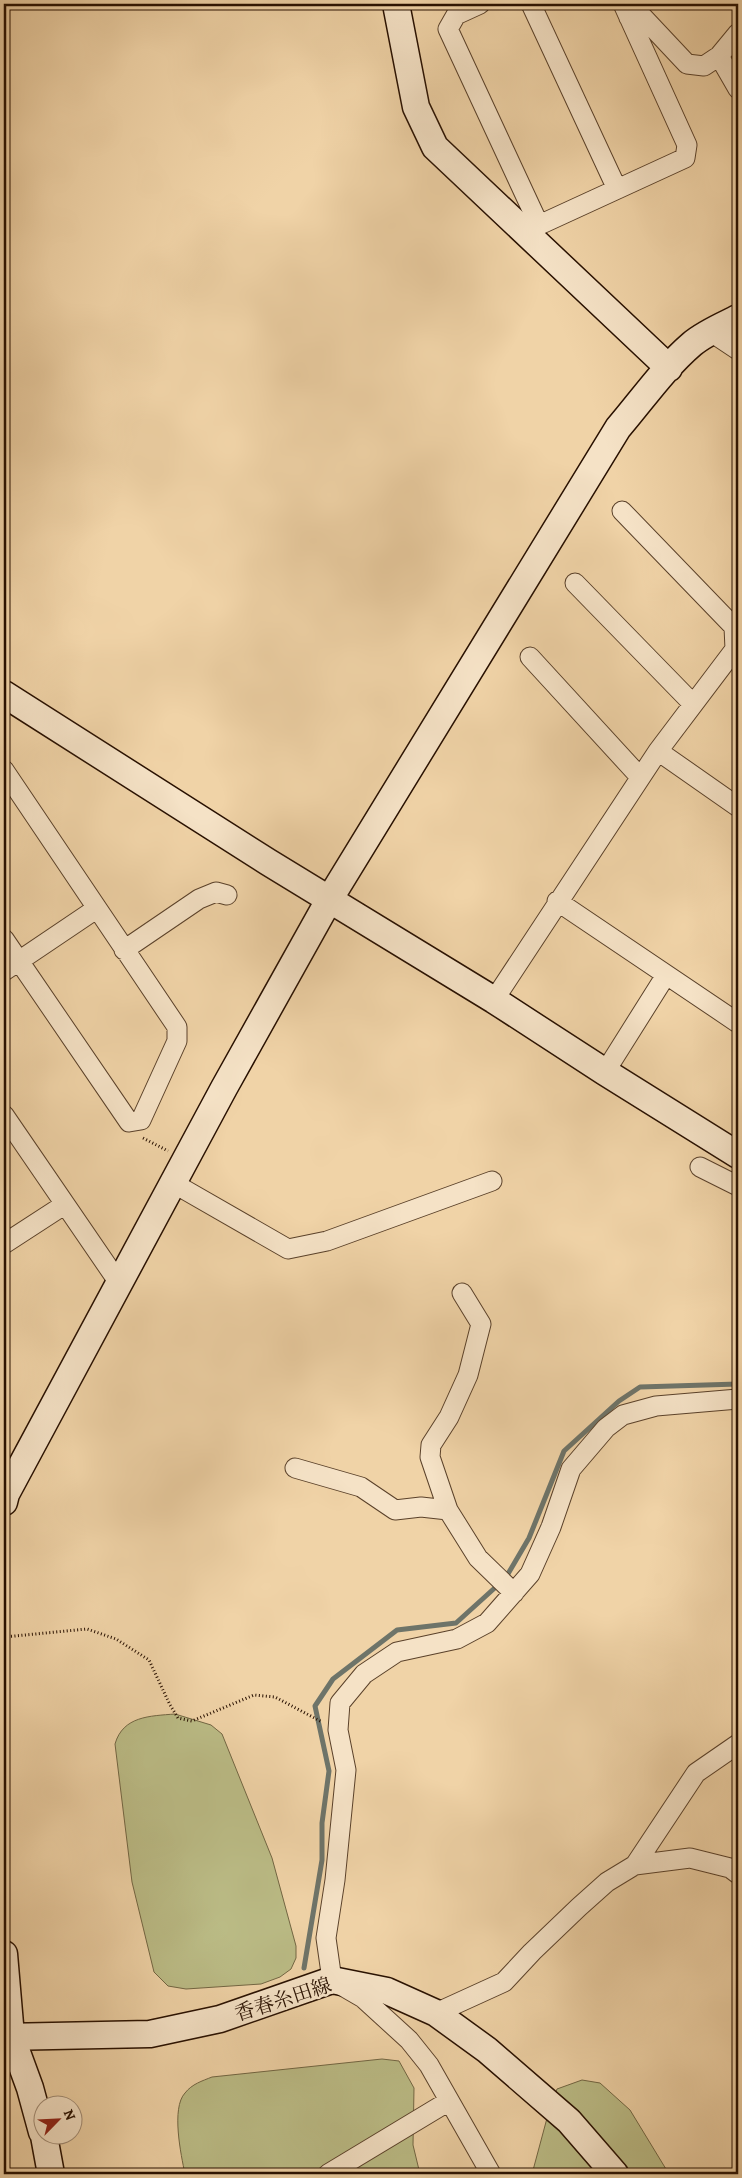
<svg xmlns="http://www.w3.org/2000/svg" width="742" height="2178" font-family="Alegreya,'Noto Serif JP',serif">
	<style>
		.green { fill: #bbbc86; stroke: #726643 }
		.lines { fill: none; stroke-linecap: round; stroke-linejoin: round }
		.stream { stroke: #6e7469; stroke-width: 5 }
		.street-casing { stroke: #5a412a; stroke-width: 21 }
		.secondary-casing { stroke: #281000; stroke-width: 29 }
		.path { stroke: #281000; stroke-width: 3; stroke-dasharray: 1 2.5; stroke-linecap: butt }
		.street { stroke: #f5e2c6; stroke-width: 19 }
		.secondary { stroke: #f5e2c6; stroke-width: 26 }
		.labels { text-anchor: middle; stroke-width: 5; stroke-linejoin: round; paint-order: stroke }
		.street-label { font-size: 20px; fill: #281000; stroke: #f5e2c6 }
	</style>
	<rect width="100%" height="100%" fill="#f0d3a7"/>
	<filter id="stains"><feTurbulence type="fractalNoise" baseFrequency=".004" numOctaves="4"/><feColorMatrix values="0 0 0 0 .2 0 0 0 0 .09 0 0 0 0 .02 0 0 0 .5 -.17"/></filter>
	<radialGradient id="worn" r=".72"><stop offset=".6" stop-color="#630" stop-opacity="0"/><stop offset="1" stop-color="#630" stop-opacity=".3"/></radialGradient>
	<path class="green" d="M175 1714 211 1725 222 1734 272 1858 296 1946V1958L291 1969 280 1977 261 1984 186 1989 168 1986 154 1972 132 1882 115 1744C123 1716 150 1716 175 1714Z
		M382 2059 399 2061 414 2088 413 2145 420 2174H185C181 2155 171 2108 185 2093 192 2084 202 2081 212 2077Z
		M582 2080 600 2083 630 2110 669 2174H532L550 2107 557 2089Z"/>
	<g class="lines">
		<path class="stream" d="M505 1579 529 1538 564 1451 619 1401 640 1387 738 1384
			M304 1968 322 1860V1823L329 1771 315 1706 333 1679 397 1630 456 1623 498 1585"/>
		<defs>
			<path id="street" d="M480 4 456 15 448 29 539 225
				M531 4 617 189
				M629 18 640 14 687 64 704 66 719 56 738 33
				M719 56 738 89
				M524 232 685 158 687 145 623 4
				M711 332 738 350
				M622 511 734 627 735 649 738 653
				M575 583 693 704
				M530 657 640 777
				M658 751 738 807
				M4 770 177 1027V1041L141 1120 129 1122 4 939
				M557 901 738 1023
				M124 950 199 899 216 892 227 895
				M4 971 96 909
				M494 1000 658 751 735 649
				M605 1072 666 975
				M4 1115 119 1283
				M700 1167 738 1186
				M173 1183 288 1249 327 1241 492 1181
				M4 1244 64 1205
				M462 1293 481 1324 468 1375 449 1417 431 1445 430 1457 448 1510 478 1558 514 1593
				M295 1468 361 1487 395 1510 421 1507 448 1510
				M635 1865 690 1858 730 1868 738 1874
				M436 2013 504 1982 532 1952 579 1907 607 1882 635 1865 696 1773 738 1744
				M328 2174 449 2101
				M491 2174 429 2065 409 2040 363 1998 332 1980 326 1938 335 1880 346 1770 338 1730 340 1703 364 1674 397 1652 457 1639 487 1623 530 1574 551 1527 571 1469 606 1428 623 1415 656 1406 738 1399"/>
			<path id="secondary" d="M396 4 416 107 435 147 669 368
				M4 694 268 862 494 1000 605 1072 738 1155
				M4 1502 6 1494 224 1088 329 900 618 428C642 400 664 368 692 344 705 333 722 326 738 318
				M4 1954 11 2036 30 2088 42 2132
				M4 2037 150 2034 220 2019 332 1980 387 1991 436 2013 487 2050 569 2121 615 2174
				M44 2136 51 2174"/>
		</defs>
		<use href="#street" class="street-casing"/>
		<use href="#secondary" class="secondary-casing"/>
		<path class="path" d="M143 1138 168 1151
			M4 1637 87 1629 116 1639 149 1660 170 1705 178 1718 192 1721 254 1695 275 1697 322 1722"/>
		<use href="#street" class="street"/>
		<use href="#secondary" class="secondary"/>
	</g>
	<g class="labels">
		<g class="street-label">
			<text transform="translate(283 1999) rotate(-18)" y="7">香春糸田線</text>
		</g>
	</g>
	<rect width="742" height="2178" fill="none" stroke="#f0d3a7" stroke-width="20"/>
	<rect x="5" y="5" width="732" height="2168" fill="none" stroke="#281000" stroke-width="2.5"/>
	<rect x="10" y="10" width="722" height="2158" fill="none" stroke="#281000"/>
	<g transform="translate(58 2120) rotate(66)"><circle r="24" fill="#f5e2c6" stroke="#a38e77"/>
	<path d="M0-4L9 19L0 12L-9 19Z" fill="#8f2418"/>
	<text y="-8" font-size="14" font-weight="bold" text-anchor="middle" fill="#281000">N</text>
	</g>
	<rect width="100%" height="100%" filter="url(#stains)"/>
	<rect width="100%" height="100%" fill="url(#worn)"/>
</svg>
